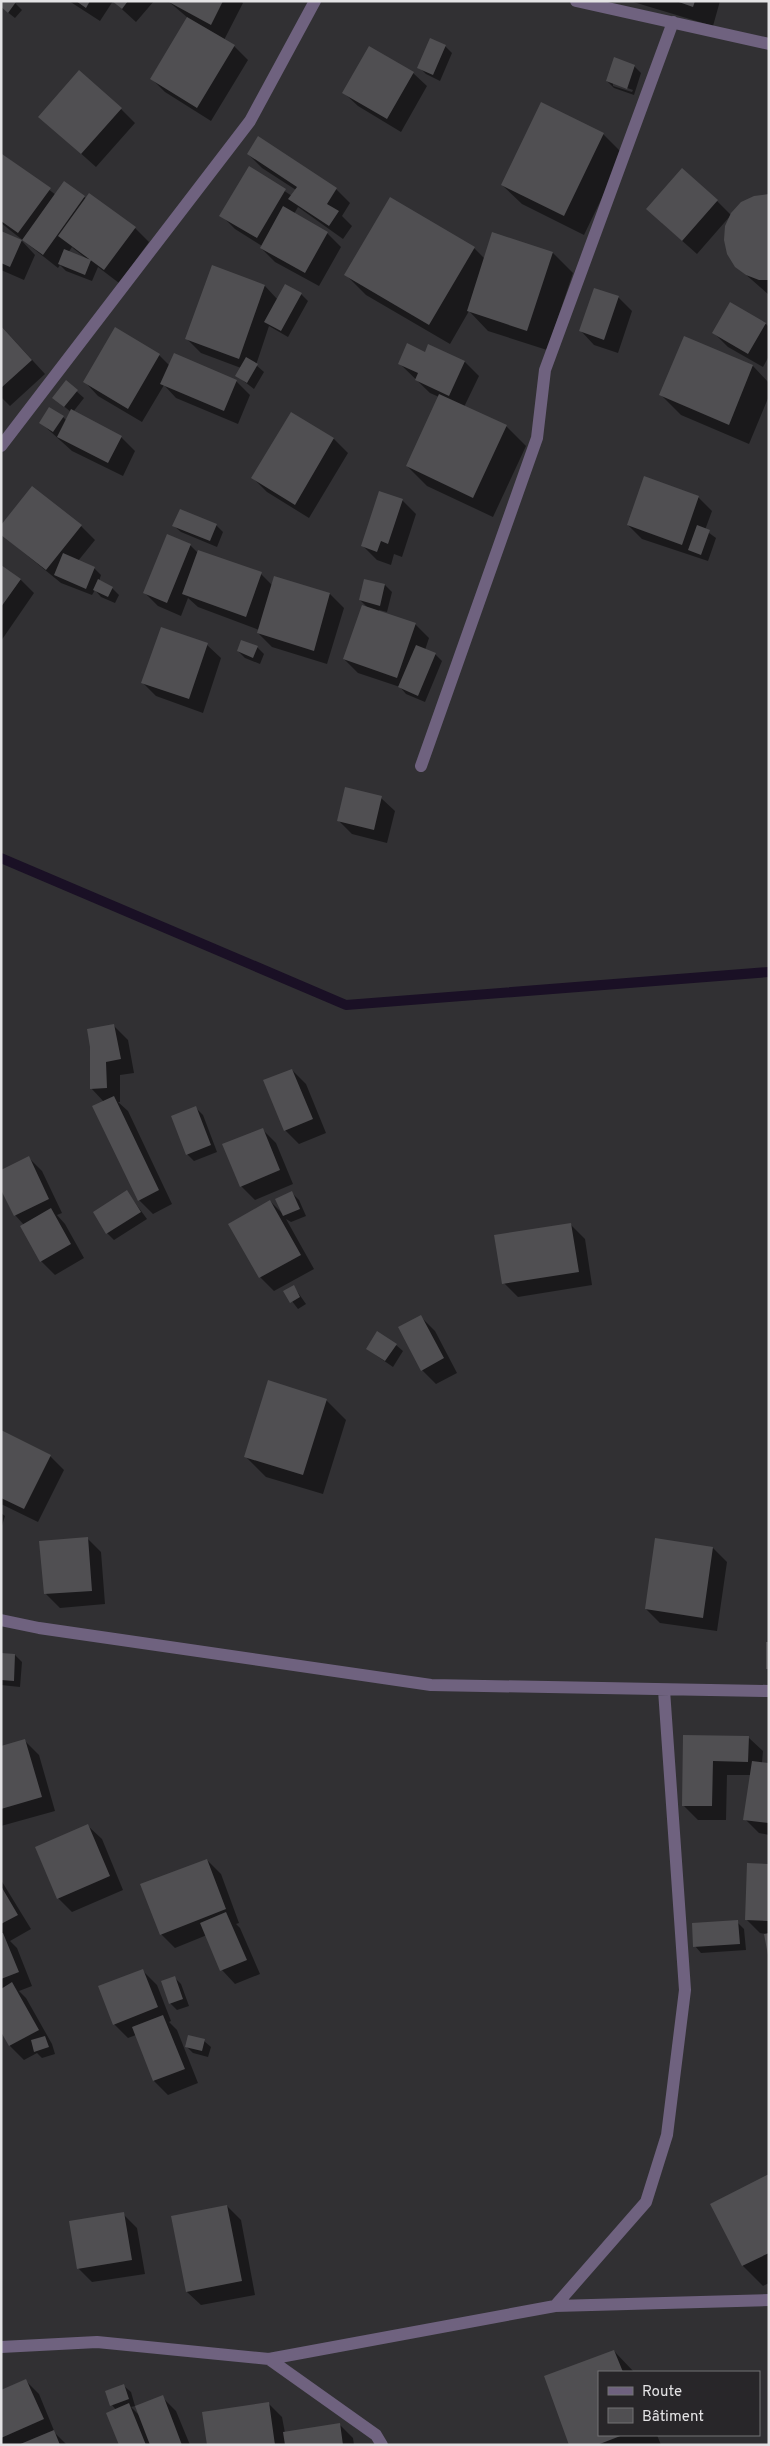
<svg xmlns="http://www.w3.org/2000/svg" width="770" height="2446" font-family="Overpass,sans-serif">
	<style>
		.shadow { fill: #0007; fill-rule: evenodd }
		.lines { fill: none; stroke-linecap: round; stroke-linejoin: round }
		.stream { stroke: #1a1025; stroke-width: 10 }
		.building { fill: #504f52 }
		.minor { stroke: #6f627f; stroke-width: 12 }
	</style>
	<rect width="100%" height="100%" fill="#313033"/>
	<path class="shadow" d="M13 1 22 10 15 18 1 7Z
		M69 1H113L100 21Z
		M113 1H154L136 22Z
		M168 1H241L243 3 224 40 234 46 248 60 211 121 165 92 151 78 188 18Z
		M630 1H720L713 26Z
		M445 46 452 53 440 81 426 74 419 67Z
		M634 66 641 73 634 95 614 88 607 81ZM613 83 633 90 632 92 613 86Z
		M413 73 427 86 401 132 358 106 344 93Z
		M121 109 135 123 96 167 40 117Z
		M603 134 623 154 584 235 522 204 502 185Z
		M248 154 336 189 350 203 342 216 352 226 343 239 298 207 294 214 327 233 341 247 319 286 275 262 261 248 262 246 235 229 221 215 250 168 292 196 296 190 262 168Z
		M3 155 56 195 84 197 135 228 149 242 119 283 98 267 92 281 66 271 60 265 58 268 1 223ZM72 247 74 249 87 259 68 253Z
		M769 195V295L736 266 731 215 697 254 662 223 717 201 731 215Z
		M1 232 22 241 35 255 24 280 1 270Z
		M474 248 485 259 553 253 573 273 547 350 488 331 469 311 450 344 366 295 346 275Z
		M213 267 265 286 278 300 301 294 308 301 288 337 269 326 256 365 264 372 254 389 237 376 241 368 201 353 187 339Z
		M618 297 632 311 618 353 594 345 581 331Z
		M766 324 769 327V356L763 367 728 347 714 333Z
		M1 326 45 374 10 406 1 397Z
		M685 338 753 366 769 383V396L749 444 681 415 661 395Z
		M429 346 465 362 479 376 464 407 506 426 526 446 493 517 427 486 407 466 439 397 430 393 400 364 425 353Z
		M159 355 170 366 236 381 250 395 238 424 176 398 164 385 142 422 98 396 85 382Z
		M66 382 84 398 73 412 121 437 135 451 123 476 72 451 41 423 63 417 67 421 71 412 61 404Z
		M291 413 334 439 348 453 309 518 267 492 253 478Z
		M698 497 712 511 705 530 716 538 708 561 642 539 628 525Z
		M402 500 416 514 402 557 394 554 391 565 377 560 363 546Z
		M216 525 223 532 217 547 181 532 174 526Z
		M81 526 95 540 78 561 94 568 101 575 99 581 112 588 119 595 115 603 101 597 95 590 92 595 61 583 1 534Z
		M190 545 198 553 261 574 272 585 275 577 330 594 344 608 327 664 272 647 258 633 259 630 198 607 188 598 181 616 158 606 144 592Z
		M1 566 20 579 34 593 1 641Z
		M385 585 392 592 387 612 379 610V612L415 624 429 638 425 650 435 654 442 661 425 702 406 694 400 687 358 673 344 659 368 608 360 600Z
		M207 645 221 658 203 713 156 696 142 682Z
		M257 647 264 654 260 664 245 658 238 651Z
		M381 798 395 811 387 843 352 834 338 820Z
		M114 1026 128 1040 134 1073 120 1075V1102H118L128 1111 172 1204 153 1214 139 1200 104 1102 91 1088Z
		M292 1070 306 1084 326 1133 299 1144 285 1130Z
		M196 1108 203 1115 217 1152 194 1161 187 1154Z
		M262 1129 276 1143 293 1184 255 1200 241 1186Z
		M28 1157 42 1171 62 1213 57 1215 65 1224 84 1258 55 1275 41 1261 24 1225 15 1215Z
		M127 1192 147 1219 114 1240 107 1233Z
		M292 1193 299 1200 306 1216 291 1222 286 1219 314 1269 274 1291 260 1277 230 1224 270 1201 283 1214Z
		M571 1225 585 1239 592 1285 518 1297 504 1283Z
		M294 1287 306 1304 298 1309 285 1292Z
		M421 1317 435 1331 457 1373 436 1384 422 1370Z
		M396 1345 403 1351 393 1367 367 1349Z
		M326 1400 346 1420 323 1494 266 1477 246 1457Z
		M1 1432 50 1456 64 1470 38 1522 1 1504Z
		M1 1513 5 1516 1 1529Z
		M87 1538 101 1552 105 1604 60 1608 46 1594Z
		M713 1548 727 1562 717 1631 660 1623 646 1609Z
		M1 1655H15L22 1662 20 1687 1 1685Z
		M685 1736 749 1738 763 1751 762 1763 769 1764V1835L759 1833 745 1819 751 1775H727L726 1820H698L684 1806Z
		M25 1741 39 1755 55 1811 1 1826V1747Z
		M88 1826 102 1839 123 1890 72 1912 58 1898Z
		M207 1860 221 1874 239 1923 236 1924 240 1928 260 1974 235 1984 222 1970 207 1935 175 1948 161 1934Z
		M769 1865V1954L766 1934 760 1933 746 1919Z
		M1 1880 31 1929 10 1941 17 1948 32 1986 19 1991 26 1998 52 2044 55 2054 42 2058 37 2053 24 2060 10 2046 1 2029Z
		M737 1922 744 1929 746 1950 701 1953 695 1946Z
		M143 1971 157 1985 171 2021 169 2022 177 2030 198 2083 168 2095 154 2081 136 2035 128 2038 114 2024Z
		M174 1977 181 1984 189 2006 177 2010 170 2003Z
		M204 2041 211 2047 208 2057 193 2053 186 2046Z
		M769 2175V2283L763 2286 743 2266 712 2205Z
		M227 2206 241 2220 255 2295 201 2305 187 2292Z
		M123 2214 137 2228 145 2274 92 2282 78 2268Z
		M614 2351 634 2372H599V2435H657L661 2445H571L545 2377Z
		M25 2380 39 2394 55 2433 67 2445H1V2391Z
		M124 2386 131 2392 135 2406 131 2407 140 2416 162 2397 176 2411 190 2445H121L116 2410 112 2405Z
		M268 2403 282 2417 285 2433 339 2424 353 2438 354 2445H208Z"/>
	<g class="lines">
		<path class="stream" d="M1 858 346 1005 769 972"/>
	</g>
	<path class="building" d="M1 1H15L16 2 8 13 1 7Z
		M76 1H90L86 8Z
		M112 1H128L122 9Z
		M167 1H223L211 25Z
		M676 1H695L693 7Z
		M187 17 235 45 197 108 150 79Z
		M430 38 446 45 433 75 417 68Z
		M369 46 414 72 387 119 342 93Z
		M614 57 635 65 627 89 606 81Z
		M79 70 122 108 81 154 38 117Z
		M541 102 604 133 564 216 501 185Z
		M258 136 337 188 327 204 339 211 329 226 288 199 297 187 247 154Z
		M2 154 51 188 18 233 1 221Z
		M249 166 286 189 257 238 219 216Z
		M682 168 718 200 682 241 646 209Z
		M64 181 85 196 43 255 22 240Z
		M89 193 136 227 104 270 58 236Z
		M769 194V280H759L746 275 735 267 727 254 724 240 725 226 731 213 741 202 754 196Z
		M390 197 475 247 429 325 344 275Z
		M283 206 328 232 305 273 260 248Z
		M1 231 22 240 10 267 1 263Z
		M492 232 553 252 527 331 467 311Z
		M64 249 91 260 85 275 58 264Z
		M212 265 265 285 239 359 185 339Z
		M285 284 302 293 281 331 264 322Z
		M594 288 619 296 604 340 579 331Z
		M730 302 766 323 748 354 712 333Z
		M1 326 32 360 1 388Z
		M115 327 160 354 128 409 83 382Z
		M684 336 753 365 729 425 659 395Z
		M407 343 425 352 428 344 465 361 449 396 415 380 418 373 398 364Z
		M174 353 237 380 224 411 160 384Z
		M246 357 258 364 247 383 235 376Z
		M66 380 78 390 64 407 52 398Z
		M439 394 507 425 473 498 406 466Z
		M49 407 64 416 53 432 39 423Z
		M71 409 122 436 108 463 57 437Z
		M291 412 334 438 295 505 251 478Z
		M644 476 699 496 682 545 627 525Z
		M32 486 82 525 46 570 1 535V525Z
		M379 491 403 499 388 544 381 541 377 552 361 546Z
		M180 509 217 524 210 541 172 526Z
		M697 525 710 530 701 555 688 550Z
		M167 534 191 544 167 603 143 593Z
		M198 550 262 572 246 617 182 594Z
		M63 553 95 567 86 589 54 575Z
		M1 565 21 579 1 607Z
		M274 576 330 593 314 651 257 633Z
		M98 579 113 587 108 597 93 590Z
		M364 579 385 584 380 606 359 600Z
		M362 605 416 623 397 678 343 659Z
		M161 627 208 643 189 699 141 683Z
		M241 640 258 646 253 658 237 651Z
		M416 645 436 653 418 696 398 687Z
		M345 787 382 796 374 830 337 821Z
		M114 1024 121 1059 106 1062 107 1088 90 1089V1047L87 1029Z
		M292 1069 313 1119 284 1131 263 1080Z
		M114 1096 159 1190 138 1201 92 1106Z
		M196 1106 211 1145 186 1155 171 1116Z
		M263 1128 280 1170 240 1187 222 1144Z
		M29 1156 49 1199 14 1216 1 1190V1170Z
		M127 1190 141 1212 106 1234 93 1212Z
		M292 1191 300 1209 283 1216 275 1199Z
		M270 1200 301 1255 259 1278 228 1224Z
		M51 1208 71 1244 40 1262 20 1226Z
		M571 1223 579 1272 502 1284 494 1235Z
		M294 1285 300 1297 290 1303 283 1291Z
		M421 1315 444 1358 421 1371 398 1327Z
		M377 1331 397 1344 385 1361 366 1349Z
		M268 1380 327 1399 303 1475 244 1457Z
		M1 1430 51 1455 24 1509 1 1498Z
		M88 1537 92 1591 44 1594 39 1541Z
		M655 1538 713 1547 703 1618 645 1609Z
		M766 1642H769V1669H766Z
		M1 1653 15 1654 14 1681 1 1680Z
		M683 1735 749 1736 748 1762 713 1761 712 1806H682Z
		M25 1739 42 1797 1 1809V1746Z
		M752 1761 769 1763V1823L743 1820Z
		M88 1824 110 1876 57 1899 35 1847Z
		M207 1859 226 1909 160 1935 140 1884Z
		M747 1863 769 1864V1921L745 1920Z
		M1 1886 18 1915 1 1924Z
		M226 1912 247 1960 220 1971 200 1923Z
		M738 1920 740 1944 693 1947 692 1923Z
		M1 1933H3L19 1972 1 1979Z
		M769 1933V1955H768L764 1934Z
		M143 1969 158 2007 113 2025 98 1986Z
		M175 1976 183 1999 169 2004 161 1981Z
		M12 1982 39 2030 9 2046 1 2032V1989Z
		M163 2015 185 2069 153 2081 132 2027Z
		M188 2035 205 2039 202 2051 185 2047Z
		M45 2036 49 2047 34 2052 31 2040Z
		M769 2174V2253L742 2266 710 2204Z
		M227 2205 242 2281 186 2292 171 2216Z
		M124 2212 132 2260 77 2269 69 2221Z
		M614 2350 623 2372H599V2435H623L597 2445H569L544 2376Z
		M26 2379 44 2419 1 2438V2390Z
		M124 2384 129 2399 110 2406 105 2391Z
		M163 2395 182 2445H150L135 2406Z
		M269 2402 275 2445H207L202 2412Z
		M129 2403 146 2445H119L106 2413Z
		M340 2423 343 2445H285L283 2432Z
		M54 2430 60 2445H18Z"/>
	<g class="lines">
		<path class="minor" d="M576 1 769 44
			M1 446 250 121 315 1
			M421 766 537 438 545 370 673 22
			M1 1620 39 1628 431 1685 769 1691
			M555 2306 646 2202 667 2135 685 1990 664 1690
			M1 2347 97 2342 269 2359 555 2306 769 2300
			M269 2359 376 2435 382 2445"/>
	</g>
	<rect width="770" height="2446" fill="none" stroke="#e4e3e5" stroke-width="5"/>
	<rect x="598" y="2371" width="162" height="65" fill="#282629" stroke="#737274"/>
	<rect x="608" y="2387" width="25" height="8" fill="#6f627f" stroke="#737274"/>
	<text x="642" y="2396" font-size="15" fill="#e4e3e5">Route</text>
	<rect x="608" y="2408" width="25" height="15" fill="#504f52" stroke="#737274"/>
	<text x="642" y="2421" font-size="15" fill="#e4e3e5">Bâtiment</text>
</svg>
